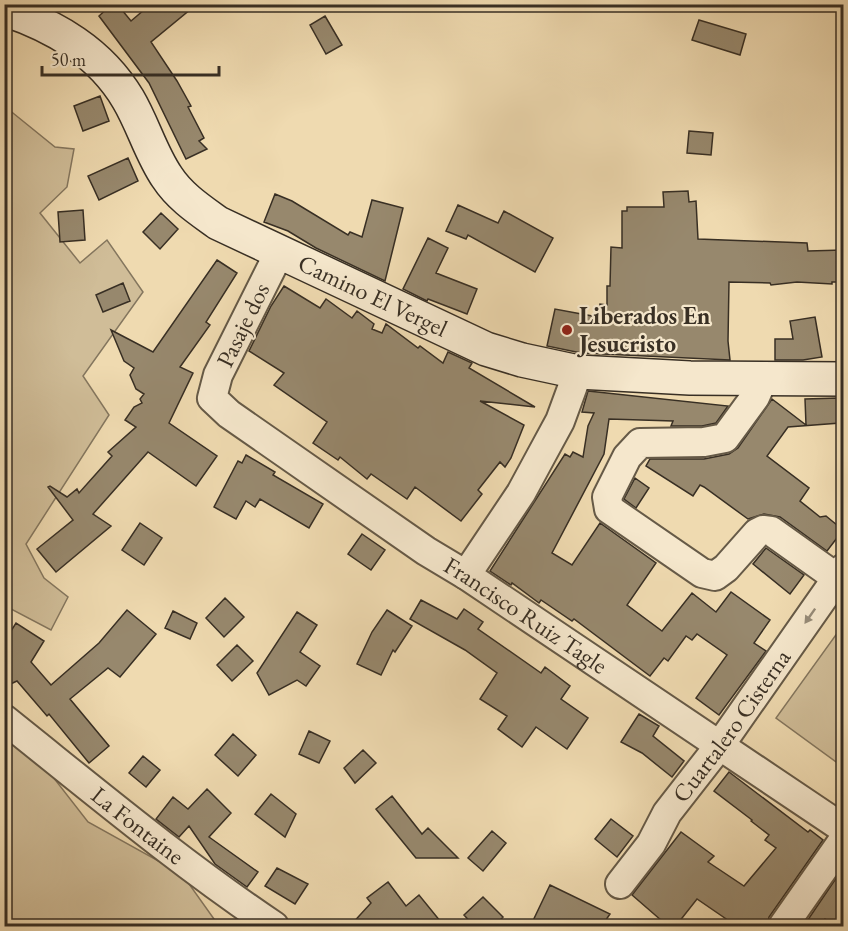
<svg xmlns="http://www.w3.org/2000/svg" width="848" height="931" font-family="'EB Garamond',serif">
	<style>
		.green { fill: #d0bd98; stroke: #84765e; stroke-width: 1.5 }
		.building { fill: #97886d; stroke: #382f24; stroke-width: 1.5 }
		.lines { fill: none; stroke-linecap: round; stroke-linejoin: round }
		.street-casing { stroke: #665a47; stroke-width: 32 }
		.secondary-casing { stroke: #382f24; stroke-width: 36 }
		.street { stroke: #f5e7cc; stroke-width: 28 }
		.secondary { stroke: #f5e7cc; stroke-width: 33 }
		.oneway { fill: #968b78 }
		.poi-dot { fill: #8f2418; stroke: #f5e7cc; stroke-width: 2 }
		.labels { text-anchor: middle; stroke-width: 4.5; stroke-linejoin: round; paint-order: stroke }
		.street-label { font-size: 24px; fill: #382f24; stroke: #f5e7cc }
		.poi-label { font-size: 24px; font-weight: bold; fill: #382f24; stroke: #f5e7cc; text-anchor: start }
	</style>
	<rect width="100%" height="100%" fill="#efdab0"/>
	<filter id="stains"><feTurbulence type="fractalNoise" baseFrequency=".00333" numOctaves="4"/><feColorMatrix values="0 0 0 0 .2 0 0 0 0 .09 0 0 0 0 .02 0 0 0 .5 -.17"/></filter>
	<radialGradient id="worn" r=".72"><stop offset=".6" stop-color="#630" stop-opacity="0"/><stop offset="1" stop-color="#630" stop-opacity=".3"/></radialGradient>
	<path class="green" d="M8 109 55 147 74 149 67 187 40 213 80 263 107 240 143 292 83 376 109 415 26 544 44 578 68 597 51 630 11 609 5 596 4 113Z
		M843 625V767L776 718Z
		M4 714 88 822 182 874 219 926H5Z"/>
	<path class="building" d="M112 4H117L131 21 151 4H197L151 42 177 81 191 106 188 107 204 138 199 141 207 149 186 159 149 83 99 16Z
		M325 16 342 45 326 54 310 25Z
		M699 20 746 34 740 55 692 40Z
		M100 96 109 121 83 131 74 106Z
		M689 131 713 133 711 155 687 153Z
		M128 158 138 181 99 200 88 176Z
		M688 191 689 202 696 201 698 239 807 243 808 251 843 250V282H832V284L797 282 771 285 770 283 729 282 728 341 730 360 581 353 547 346 555 309 598 317 600 304 607 305V286H610L611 247 622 248V211H627V207H664L663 192Z
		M275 194 292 201 348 235 350 232 362 237 372 200 403 208 385 281 316 248 288 231 264 222Z
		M458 205 498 223 504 211 553 238 535 272 468 235 466 239 446 231Z
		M83 210 85 240 60 242 58 212Z
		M161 213 178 229 160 249 143 232Z
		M428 238 448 248 436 273 477 289 467 314 428 299 427 301 403 289Z
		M217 260 237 273 206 322 210 325 180 367 193 373 169 423 217 456 196 486 148 452 93 514 111 526 56 572 37 549 73 520 48 487 50 486 67 497 77 489 79 493 112 456 108 452 136 427 125 420 134 407 142 403 140 399 144 394 136 389 130 375 134 368 124 361 111 330 153 352Z
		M123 283 130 301 103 312 96 295Z
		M284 286 320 308 326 299 352 318 357 311 374 324 372 329 382 333 386 324 418 348 420 346 443 363 448 352 472 363 469 368 535 407 480 401 524 425 511 458 505 467 500 462 478 490 482 494 461 521 415 487 407 499 371 474 367 479 340 457 338 460 313 443 327 422 274 385 284 373 249 351 271 306Z
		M815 317 822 357 803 360H775V339H793L790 321Z
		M588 391 728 406 716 423 702 426H671L673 421 609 419 604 454 552 553 572 565 600 523 656 563 627 605 662 631 692 593 716 612 731 592 770 620 754 643 766 651 719 715 696 698 727 655 697 634 692 640 686 636 668 661 664 658 650 676 574 619 572 621 541 600 539 603 512 583 511 585 490 571 565 454 570 457 573 452 583 457 588 426 594 413 582 412Z
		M838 398 840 423 788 427 767 456 809 488 800 501 820 517 826 516 843 530 827 551 780 517 764 514 748 519 704 487 700 485 693 496 646 466 650 459H704L729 454 738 448 772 399 806 425 805 399Z
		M246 455 275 472 273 475 323 504 309 528 260 499 255 507 246 501 236 519 214 507 238 461 242 463Z
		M635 478 649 488 636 508 624 499Z
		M140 523 162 538 144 565 122 550Z
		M362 534 385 550 371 570 348 554Z
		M766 548 804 575 790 594 753 564Z
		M225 598 244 617 224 637 206 618Z
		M421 600 457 619 464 609 483 622 478 629 541 673 545 667 570 686 561 699 588 718 567 749 536 727 522 747 498 729 507 716 480 699 497 673 465 650 410 619Z
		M127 610 156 634 120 677 108 668 70 699 109 746 89 763 49 714 47 716 17 681 4 687V642L16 623 44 641 31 662 51 685 99 643Z
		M387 610 412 626 395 652 393 650 381 675 357 664 372 632Z
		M173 611 197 623 190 639 165 628Z
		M297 612 317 625 300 652 320 666 306 686 297 680 269 695 257 673Z
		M237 645 253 661 232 681 217 665Z
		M639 714 659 726 653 736 684 761 672 777 642 753 621 742Z
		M309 731 330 741 319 763 299 754Z
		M233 734 256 755 238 776 215 755Z
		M363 750 376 763 355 783 344 768Z
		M143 756 160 770 146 787 129 773Z
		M729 772 808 832 810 830 823 840 769 917 767 927H738L697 899 675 927H669L632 895 681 832 714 856 708 862 744 886 776 848 765 840 769 835 751 821 752 820 714 791Z
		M207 789 231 813 209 837 258 872 247 887 215 864 189 826 179 837 156 819 173 797 188 809Z
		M271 794 296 814 285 837 255 814Z
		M392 796 422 834 428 828 458 858H416L376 809Z
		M611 819 633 836 617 857 595 839Z
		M492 831 506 843 483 871 468 858Z
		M277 868 308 884 295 904 265 886Z
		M843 868V927H836L825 919 819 927H803Z
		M388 882 406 906 419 895 445 927H349L371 903 367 898Z
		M550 885 610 914 601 927H530Z
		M483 897 503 917 494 927H475L464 915Z"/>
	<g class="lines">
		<defs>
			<g id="street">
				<path id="s1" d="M279 253 218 375 212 398 229 414 426 551 466 575 844 829"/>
				<path d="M763 379 755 397 725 438 704 442 640 443 627 457 607 497 609 509 702 573 715 576 726 568 757 533 763 530 771 531 837 578"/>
				<path d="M466 575 521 493 541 456 560 421 578 372"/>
				<path id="s2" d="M4 719C93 790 180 863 274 926"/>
				<path id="s3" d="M620 884 651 844 667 813 720 745 844 568"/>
				<path d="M783 926 844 839"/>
			</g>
			<g id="secondary">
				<path id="s4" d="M4 9C55 26 100 52 128 99 143 124 151 154 167 177 180 197 200 210 218 223L486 349 522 360 578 372 690 378 844 379"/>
			</g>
		</defs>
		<use href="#street" class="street-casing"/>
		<use href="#secondary" class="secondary-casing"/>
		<use href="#street" class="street"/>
		<use href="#secondary" class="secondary"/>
	</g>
	<defs><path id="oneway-solid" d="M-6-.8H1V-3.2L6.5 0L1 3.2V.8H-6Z" transform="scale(1.5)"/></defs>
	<use class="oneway" href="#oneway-solid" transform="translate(810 616) rotate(125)"/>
	<circle class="poi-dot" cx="567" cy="330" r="6"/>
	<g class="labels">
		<g class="street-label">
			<text dy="8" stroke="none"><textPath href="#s4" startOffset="484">Camino El Vergel</textPath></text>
			<text transform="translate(243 325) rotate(-64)" y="8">Pasaje dos</text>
			<text dy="8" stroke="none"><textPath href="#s1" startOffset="542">Francisco Ruiz Tagle</textPath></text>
			<text dy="8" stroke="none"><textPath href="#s3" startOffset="194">Cuartalero Cisterna</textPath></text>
			<text dy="8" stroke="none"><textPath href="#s2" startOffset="171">La Fontaine</textPath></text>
		</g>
		<g class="poi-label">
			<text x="579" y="324">Liberados En<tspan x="579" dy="28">Jesucristo</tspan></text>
		</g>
	</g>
	<rect width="848" height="931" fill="none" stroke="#efdab0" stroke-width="24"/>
	<rect x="6" y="6" width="836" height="919" fill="none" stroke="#382f24" stroke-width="3"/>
	<rect x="12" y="12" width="824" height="907" fill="none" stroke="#382f24" stroke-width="1.5"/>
	<path d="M42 66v9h177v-9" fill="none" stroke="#382f24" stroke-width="3"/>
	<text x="51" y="66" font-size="18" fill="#382f24" stroke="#f5e7cc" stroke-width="4.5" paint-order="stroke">50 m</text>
	<rect width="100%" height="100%" filter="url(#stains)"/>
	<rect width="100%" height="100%" fill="url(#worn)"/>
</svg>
